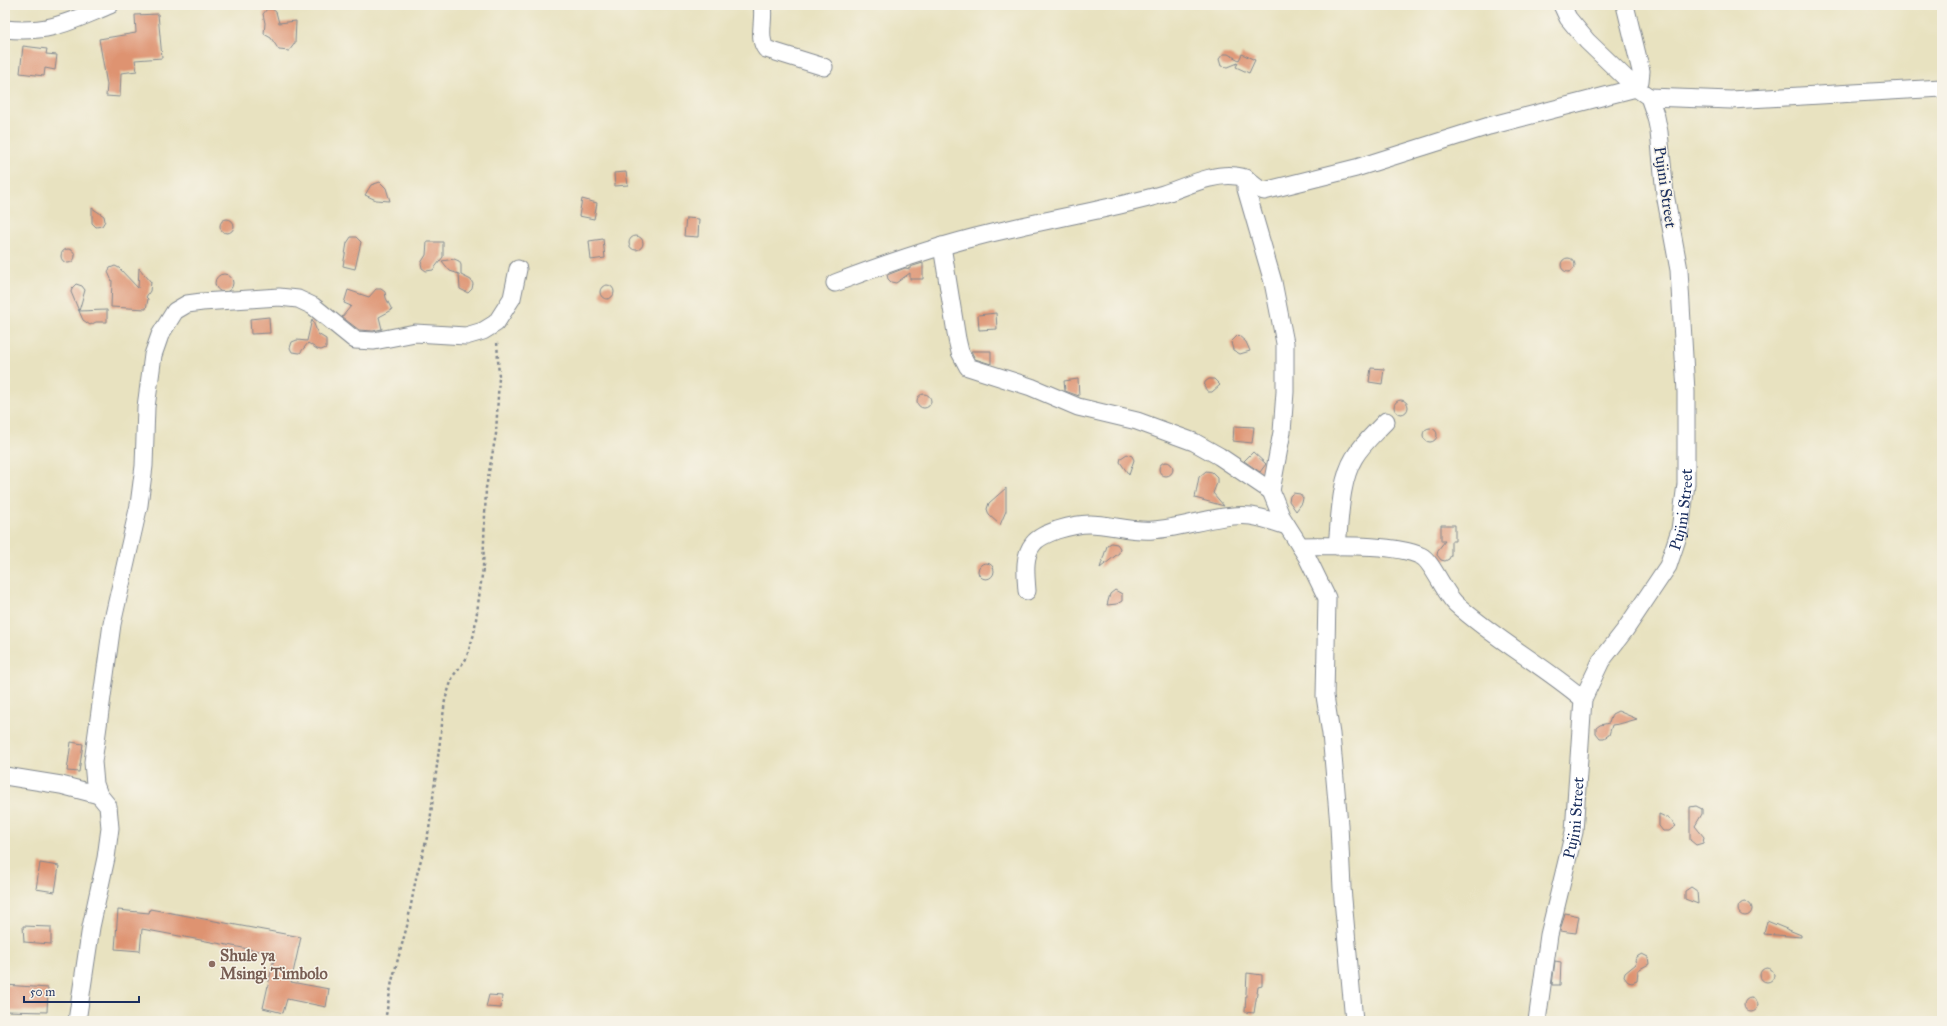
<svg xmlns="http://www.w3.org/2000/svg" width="1947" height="1026" font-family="'IM FELL Great Primer',serif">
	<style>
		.building { fill: #de9371 }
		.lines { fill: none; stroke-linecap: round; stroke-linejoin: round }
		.minor-casing { stroke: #82888f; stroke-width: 19 }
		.path { stroke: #82888f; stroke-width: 2.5; stroke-dasharray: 3 3; stroke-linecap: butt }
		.minor { stroke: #fff; stroke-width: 17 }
		.education-dot { fill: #8d6e63; stroke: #f7f3e8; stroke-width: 1.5 }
		.labels { text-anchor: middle; stroke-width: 3; stroke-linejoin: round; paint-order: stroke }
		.street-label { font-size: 16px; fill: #1b2f5e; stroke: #f7f3e8 }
		.education-label { font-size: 16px; font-weight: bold; fill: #785e54; stroke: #f7f3e8; text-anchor: start }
	</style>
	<rect width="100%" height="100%" fill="#f7f3e8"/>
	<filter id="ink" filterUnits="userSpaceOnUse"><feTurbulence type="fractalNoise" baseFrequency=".025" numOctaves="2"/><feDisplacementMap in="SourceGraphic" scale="8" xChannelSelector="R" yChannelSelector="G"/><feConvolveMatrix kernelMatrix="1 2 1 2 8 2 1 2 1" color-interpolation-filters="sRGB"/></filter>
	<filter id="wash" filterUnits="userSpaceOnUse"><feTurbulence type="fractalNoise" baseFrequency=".012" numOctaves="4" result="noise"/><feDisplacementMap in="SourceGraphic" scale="16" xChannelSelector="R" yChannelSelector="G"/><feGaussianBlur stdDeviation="0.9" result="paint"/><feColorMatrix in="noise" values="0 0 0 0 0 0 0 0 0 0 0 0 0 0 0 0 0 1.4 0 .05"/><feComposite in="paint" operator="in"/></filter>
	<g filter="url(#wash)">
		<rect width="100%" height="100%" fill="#e8e2c0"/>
		<g id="blocks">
			<path class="building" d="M267 9H272L276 12 279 23 296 21 295 43 289 51 279 50 271 38 264 34 265 23 263 14Z
				M158 14 162 58 135 60 137 71 121 73 120 97 106 96 107 85 99 39 136 33 135 15Z
				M23 46 47 49 46 54 57 55 55 70 45 68 44 76 20 73Z
				M1223 54H1228L1239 60 1242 54 1255 60 1249 73 1236 67 1238 63 1228 67 1221 66 1219 59Z
				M626 172 628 185 615 186 614 173Z
				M380 182 386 188 390 201 376 200 365 195 371 185Z
				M582 199 597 203 594 219 579 216Z
				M92 208 104 216 105 221 102 226 96 227 92 223Z
				M686 218 699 219 698 237 684 236Z
				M220 226a7 7 0 1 1 14 0a7 7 0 1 1-14 0Z
				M629 243a7 7 0 1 1 14 0a7 7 0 1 1-14 0Z
				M351 237H356L361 242 355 269 343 266 347 243Z
				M603 239 605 258 591 260 589 241Z
				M427 242H443V257L433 270 426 271 422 268 421 263 426 255Z
				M61 256a7 7 0 1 1 14 0a7 7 0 1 1-14 0Z
				M1561 265a7 7 0 1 1 14 0a7 7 0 1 1-14 0Z
				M454 259 459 261 461 265V275L471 280 473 284 472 289 468 293 460 289 459 274 450 271 442 261Z
				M923 263V279H910V273L896 283 891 282 888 279 887 275 905 268 910 269V267Z
				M115 266 119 268 138 288 139 268 151 282 150 291 146 297 148 299 146 309 111 307 112 281 108 272 110 268Z
				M215 283a9 9 0 1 1 18 0a9 9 0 1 1-18 0Z
				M76 284 82 286 85 290 79 311 71 292 72 288Z
				M600 292a7 7 0 1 1 14 0a7 7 0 1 1-14 0Z
				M376 289H381L385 292 386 298 392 310 379 317 382 329 373 331 359 330 342 317 351 306 344 303 348 290 369 297Z
				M107 310V322H96L90 325 83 320 79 311Z
				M996 313 997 329 979 330 978 315Z
				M269 317 270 333 251 334 250 319Z
				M312 319 318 334 326 339V348L321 350 317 349 308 343 300 353 292 352 290 348 292 342 297 340 307 341Z
				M1238 335 1246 342 1250 351 1240 354 1233 350 1231 342Z
				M971 351H991V364L975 359Z
				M1371 368 1384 369 1382 384 1369 382Z
				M1078 379 1079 396 1065 391 1064 381Z
				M1209 379H1214L1220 385 1212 392H1208L1204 387 1205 382Z
				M917 401a7 7 0 1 1 14 0a7 7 0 1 1-14 0Z
				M1394 407a7 7 0 1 1 14 0a7 7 0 1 1-14 0Z
				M1234 426 1254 427 1252 443 1233 441Z
				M1423 435a7 7 0 1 1 14 0a7 7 0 1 1-14 0Z
				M1253 452 1266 464 1260 472 1244 461Z
				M1127 454 1132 456 1134 460 1129 475 1120 462 1121 458Z
				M1159 469a7 7 0 1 1 14 0a7 7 0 1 1-14 0Z
				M1206 471 1212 472 1217 477V483L1213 493 1224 506 1195 498 1199 477Z
				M1006 488V511L1000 525 989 515 987 509 989 503Z
				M1293 493 1300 494 1303 498 1302 503 1296 511 1289 501 1290 496Z
				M1441 525H1455V541H1451V555L1449 559 1445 561 1441 560 1437 555 1438 550 1445 541H1441Z
				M1111 543 1117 544 1120 548 1119 553 1100 568 1107 546Z
				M978 571a8 8 0 1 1 16 0a8 8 0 1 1-16 0Z
				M1115 590 1122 594V601L1117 604 1107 605 1110 594Z
				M1618 711 1637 719 1619 724 1612 725 1609 735 1604 738H1600L1596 733V728L1600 725 1609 723 1612 714Z
				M71 742 83 744 79 772 67 771Z
				M1696 806 1702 809V814L1695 826 1704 837 1703 843 1696 845 1690 840V807Z
				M1659 814 1670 819 1676 826 1669 831H1663L1659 826Z
				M40 863 59 866 55 892 36 889Z
				M1691 887 1697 891 1698 904 1685 899V891Z
				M1738 909a7 7 0 1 1 14 0a7 7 0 1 1-14 0Z
				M150 909 301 937 291 982 329 989 326 1007 287 999 283 1013 263 1008 275 954 142 929 140 951 115 949 118 910 149 913Z
				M1565 913 1579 916 1576 933 1560 931Z
				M1767 921 1801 935V937L1764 934Z
				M23 926 51 927V944L24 942Z
				M1642 954 1648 957 1649 964 1638 970 1637 981 1632 983 1628 982 1624 977 1625 973 1636 964 1635 960 1638 956Z
				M1555 961 1561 962 1560 985H1552Z
				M1760 975a7 7 0 1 1 14 0a7 7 0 1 1-14 0Z
				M1247 973 1262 975V986L1258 987 1254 1013 1245 1012Z
				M5 985 48 988 47 1012 5 1011Z
				M489 995 502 996 501 1008 486 1007Z
				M1744 1005a7 7 0 1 1 14 0a7 7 0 1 1-14 0Z"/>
		</g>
	</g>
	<g filter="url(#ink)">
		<use href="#blocks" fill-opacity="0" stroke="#82888f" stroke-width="1"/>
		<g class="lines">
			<defs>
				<g id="minor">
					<path d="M762 5C765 20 757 38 766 49L824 67"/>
					<path d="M5 29C48 34 71 21 110 5"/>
					<path d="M1649 97 1731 100 1942 88"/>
					<path d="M1246 178V189L1273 282 1285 343V392L1282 432 1271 491 1281 516 1307 557 1327 598 1325 696 1331 734 1339 825 1342 888 1354 1021"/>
					<path d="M942 246 957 339 960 352 968 367 1031 387 1078 407 1137 421 1194 442 1219 456 1271 491"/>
					<path d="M835 283C892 261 949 242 1009 229 1047 220 1086 213 1124 204 1137 201 1150 198 1163 194 1186 187 1211 173 1236 176 1250 177 1252 187 1264 191L1356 168 1489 126 1636 88 1640 81 1641 71 1625 5"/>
					<path d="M1300 546C1332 546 1393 543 1421 556 1432 561 1444 593 1456 604 1496 640 1543 665 1583 699"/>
					<path d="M1337 546C1340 519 1340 481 1354 458 1362 444 1375 433 1386 421"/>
					<path d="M1027 591C1026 576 1023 556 1033 544 1038 537 1049 533 1057 530 1067 527 1078 524 1089 524 1110 524 1131 532 1153 530 1184 528 1220 513 1251 516 1264 518 1275 522 1287 526"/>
					<path d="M5 776 61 785 99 795"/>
					<path d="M77 1021 91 927 106 858 110 828 108 806 99 795 95 784 93 762 112 624 139 505 144 466 146 407 153 355 160 335 175 311 187 304 202 302 279 297 298 299 313 306 355 340 374 341 415 333 466 336 483 331 496 323 512 298 518 269"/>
					<path id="s1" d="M1537 1021 1549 935 1574 832 1583 699 1601 661 1625 630 1668 566 1680 530 1686 484V392L1679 270 1665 194 1659 132 1656 117 1649 97 1636 88 1587 41 1568 18 1562 5"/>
				</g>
			</defs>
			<use href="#minor" class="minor-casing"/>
			<path class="path" d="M385 1021 392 981 407 926 416 878 429 830 445 700 453 676 466 659 474 634 483 568 486 488 496 434 499 377 497 341"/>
			<use href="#minor" class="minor"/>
		</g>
	</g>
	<circle class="education-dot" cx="212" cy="964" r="4"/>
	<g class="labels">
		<g class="street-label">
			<text transform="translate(1666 187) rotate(82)" y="6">Pujini Street</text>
			<text dy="6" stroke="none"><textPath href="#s1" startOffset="543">Pujini Street</textPath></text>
			<text dy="6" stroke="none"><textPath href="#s1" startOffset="207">Pujini Street</textPath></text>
		</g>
		<g class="education-label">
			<text x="220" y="961">Shule ya<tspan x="220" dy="18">Msingi Timbolo</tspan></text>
		</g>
	</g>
	<rect width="1947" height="1026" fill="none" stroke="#f7f3e8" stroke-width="20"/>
	<path d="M24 996v6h115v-6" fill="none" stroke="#1b2f5e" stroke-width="2"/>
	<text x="30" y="996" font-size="12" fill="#1b2f5e" stroke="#f7f3e8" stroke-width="3" paint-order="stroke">50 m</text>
</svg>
